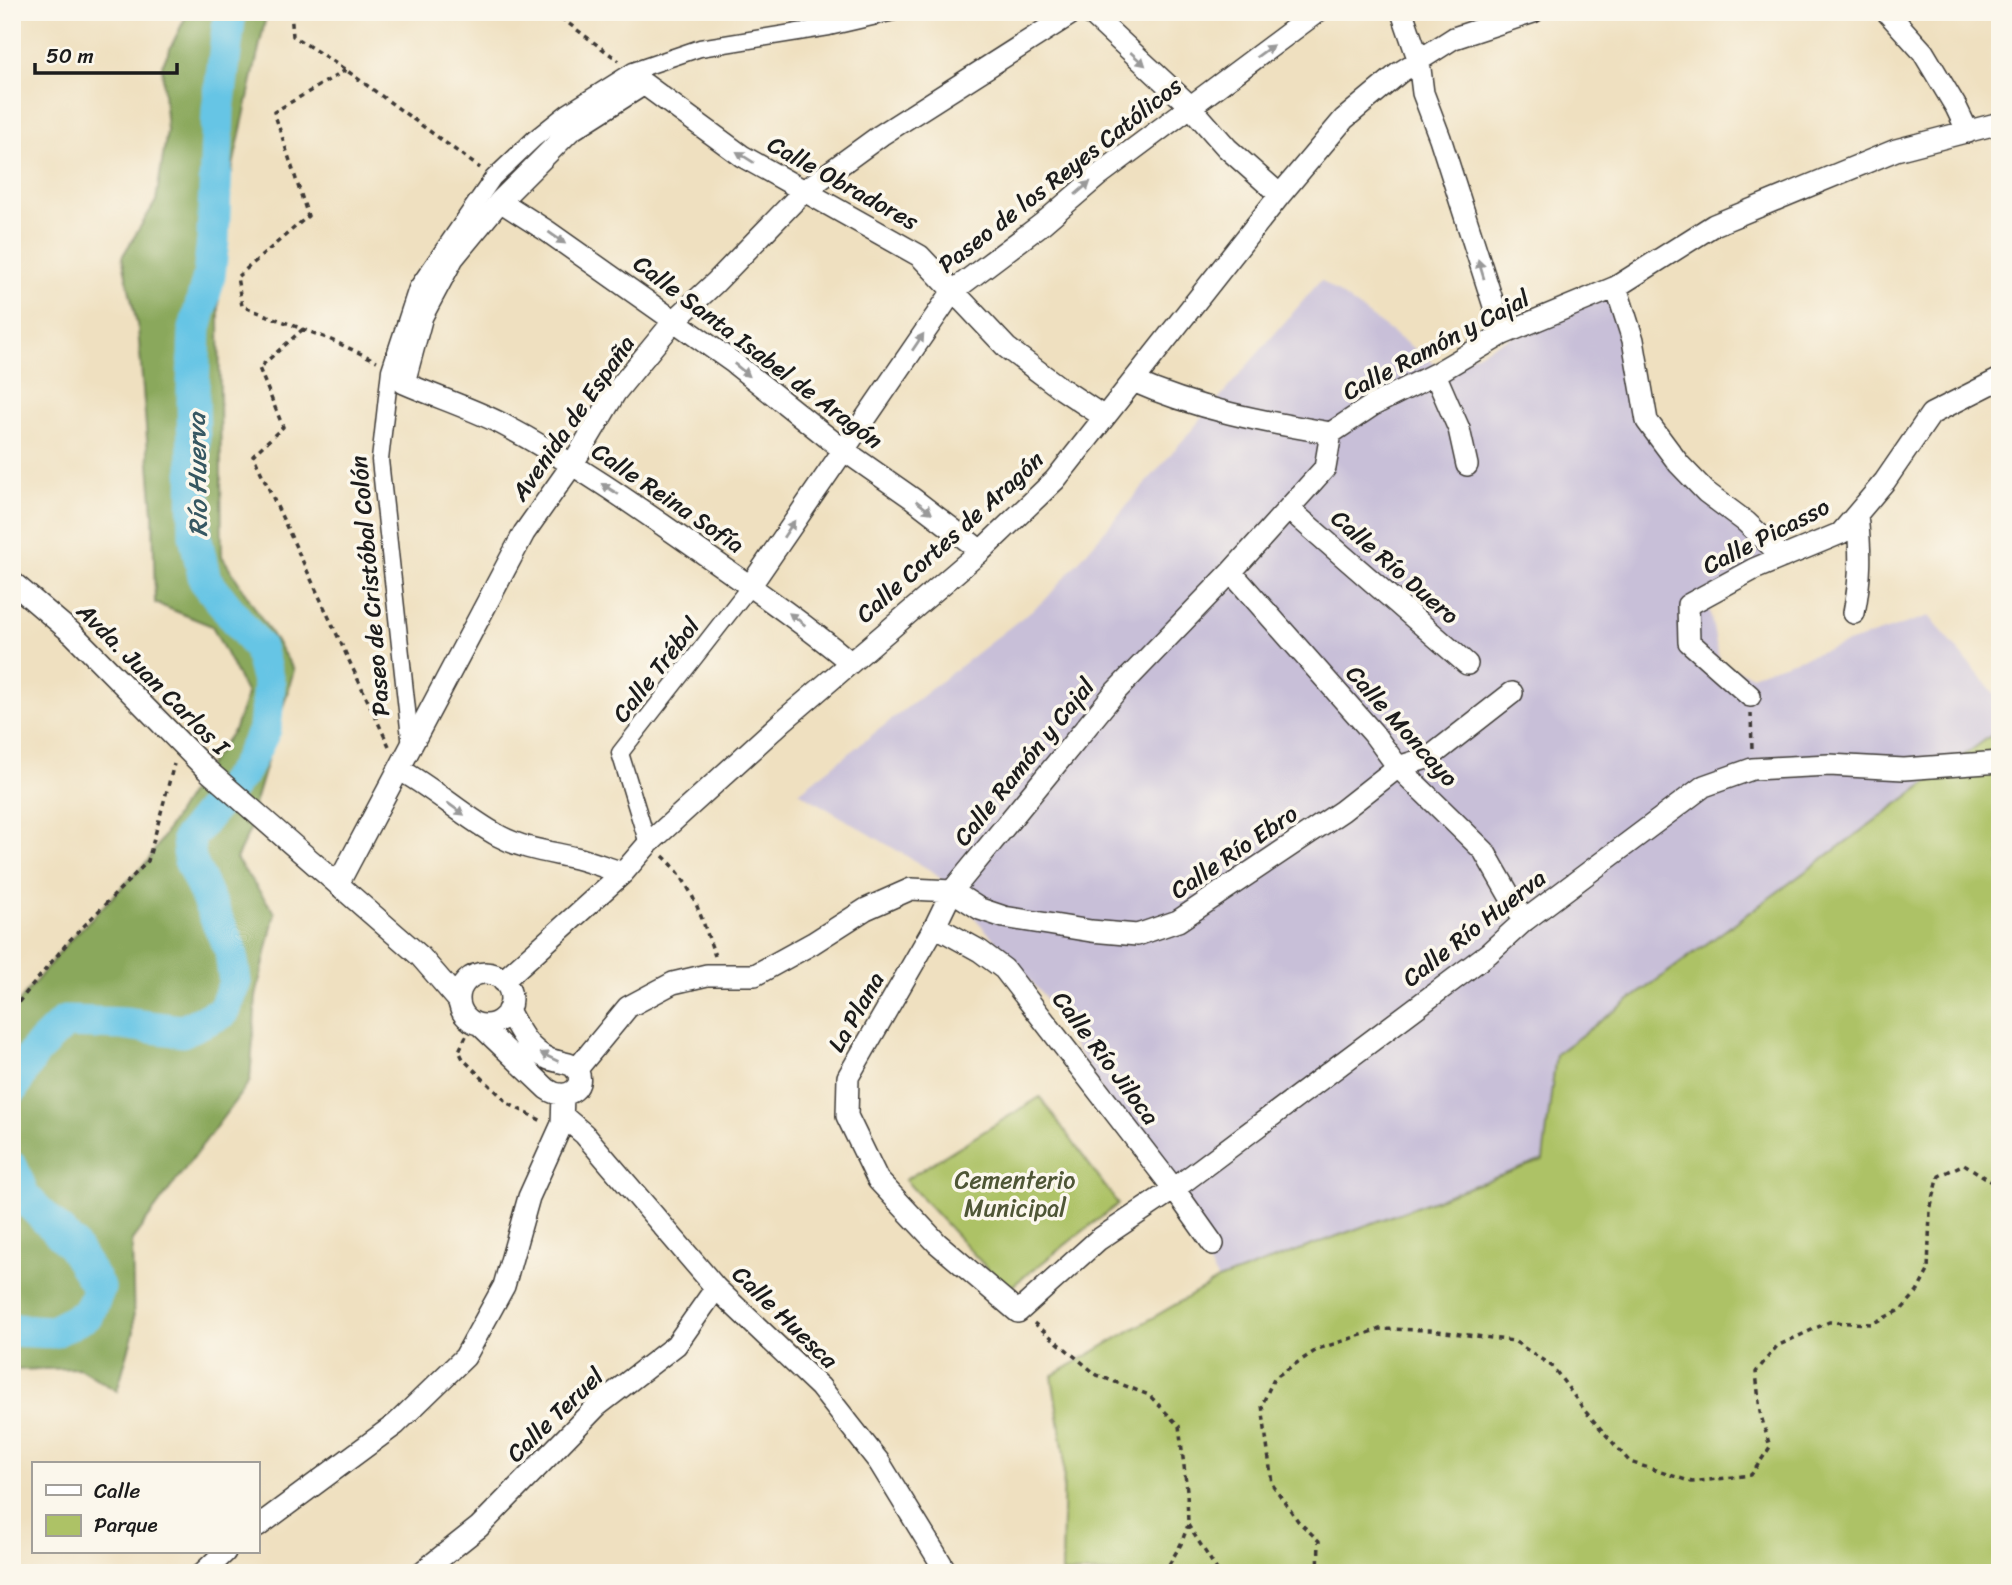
<svg xmlns="http://www.w3.org/2000/svg" width="2012" height="1585" font-family="Sriracha,sans-serif">
	<style>
		.industrial { fill: #c8bfd8 }
		.green { fill: #adc266; stroke: #646f41; stroke-width: 2 }
		.forest { fill: #8aa85b; stroke: #53623c; stroke-width: 2 }
		.lines { fill: none; stroke-linecap: round; stroke-linejoin: round }
		.river { stroke: #66c5e5; stroke-width: 33 }
		.pedestrian-casing { stroke: #3c3935; stroke-width: 19 }
		.minor-casing { stroke: #3c3935; stroke-width: 24 }
		.path { stroke: #3c3935; stroke-width: 3.5; stroke-dasharray: 5 5; stroke-linecap: butt }
		.pedestrian { stroke: #fff; stroke-width: 16 }
		.minor { stroke: #fff; stroke-width: 21 }
		.oneway { fill: #999 }
		.labels { text-anchor: middle; stroke-width: 7; stroke-linejoin: round; paint-order: stroke }
		.street-label { font-size: 24px; fill: #1c1c1c; stroke: #fbf7ec }
		.park-label { font-size: 24px; fill: #4f5636; stroke: #fbf7ec }
		.water-label { font-size: 26px; font-style: italic; fill: #365762; stroke: #fbf7ec }
	</style>
	<rect width="100%" height="100%" fill="#fbf7ec"/>
	<filter id="ink" filterUnits="userSpaceOnUse"><feTurbulence type="fractalNoise" baseFrequency=".0143" numOctaves="2"/><feDisplacementMap in="SourceGraphic" scale="14" xChannelSelector="R" yChannelSelector="G"/><feConvolveMatrix kernelMatrix="1 2 1 2 8 2 1 2 1" color-interpolation-filters="sRGB"/></filter>
	<filter id="wash" filterUnits="userSpaceOnUse"><feTurbulence type="fractalNoise" baseFrequency=".00686" numOctaves="4" result="noise"/><feDisplacementMap in="SourceGraphic" scale="28" xChannelSelector="R" yChannelSelector="G"/><feGaussianBlur stdDeviation="1.57" result="paint"/><feColorMatrix in="noise" values="0 0 0 0 0 0 0 0 0 0 0 0 0 0 0 0 0 1.4 0 .05"/><feComposite in="paint" operator="in"/></filter>
	<g filter="url(#wash)">
		<rect width="100%" height="100%" fill="#efe0c0"/>
		<path class="industrial" d="M1321 280 1443 370 1609 289 1634 417 1786 550 1708 601 1720 664 1751 675 1929 616 2000 700V729L1556 1054 1543 1160 1218 1280 1044 996 935 873 799 792 1046 599Z"/>
		<path class="green" d="M2000 729V1573H1062L1064 1454 1052 1376 1218 1280 1543 1160 1556 1054Z
			M1040 1097 1118 1204 1007 1290 905 1180Z"/>
		<path class="forest" d="M188 12H267L218 234 222 556 294 670 254 805 257 815 236 859 275 913 256 997 250 1081 132 1240 134 1331 117 1391 79 1368 12 1370V1010L69 941 148 861 195 784 235 728 247 694 212 626 155 603 153 513 138 329 122 257 156 201 167 131 162 65Z"/>
		<g class="lines">
			<path class="river" d="M12 1089 35 1051 65 1022 126 1024 182 1031 223 1012 235 983 231 951 190 860 188 839 244 770 265 729 269 685 259 648 205 580 195 535 193 390 195 329 209 276 213 240 218 110 230 12
				M12 1168 24 1197 71 1244 99 1288 88 1314 53 1332 12 1330"/>
		</g>
	</g>
	<g filter="url(#ink)">
		<g class="lines">
			<defs>
				<path id="pedestrian" d="M411 747 380 460 390 370 417 288 493 178 534 139 568 112 633 71 700 48 829 27 894 12
					M648 844 620 753 751 585"/>
				<path id="minor" d="M1089 12 1190 106 1227 148 1280 195
					M1402 12 1419 61 1423 93 1440 138 1503 334
					M1887 12 1923 52 1956 107 1968 132
					M2000 123 1896 150 1714 225 1616 287 1503 334 1435 374 1373 405 1331 433 1325 468 1231 572 1116 691 952 891 935 926 848 1077 847 1116 878 1180 937 1243 1018 1312 1098 1240 1174 1189 1489 953 1524 921 1704 786 1752 769 1829 765 1904 769 2000 762
					M500 201 547 231 734 363 842 449 912 498 981 551
					M1616 287 1633 340 1647 421 1679 464 1706 492 1746 522 1783 557
					M1435 374 1459 429 1467 465
					M1133 381C1196 409 1263 422 1331 433
					M1289 509 1467 664
					M1231 572 1373 733 1398 767 1484 851 1524 921
					M12 582 73 634 207 770 420 956 459 1001
					M751 585 953 291 1042 224 1099 175 1317 12
					M1854 613C1861 576 1861 553 1857 515
					M850 662C802 622 751 587 700 551 636 506 572 461 502 424 471 408 436 397 404 383L422 316 453 258 500 201 570 131 644 84 742 156 920 256 1007 348 1059 387 1104 417
					M1750 696 1689 642 1688 605 1754 569 1841 533 1885 481 1931 414 2000 379
					M400 770C435 789 464 817 499 836 523 849 550 852 576 858 592 862 607 868 623 873
					M338 884 524 533 572 465 615 393 674 321 715 283 804 191 881 135 1074 12
					M952 891 980 909 1004 917 1091 931 1137 935 1178 921 1342 811 1398 767 1430 757 1512 693
					M935 926 980 951 1004 969 1174 1189 1213 1244
					M459 999a26 26 0 1 1 52 0a26 26 0 1 1-52 0Z
					M503 981 623 873 648 844 784 720 981 551 1055 480 1280 195 1344 119 1399 73 1454 38 1533 12
					M480 1025 547 1089C568 1104 589 1084 575 1068 569 1062 557 1062 549 1059 527 1049 519 1030 508 1010
					M576 1070 628 1007 673 983 707 975H755L813 943 866 909 911 889 952 891
					M563 1116 584 1134 716 1288 820 1387 879 1462 947 1573
					M257 1527 396 1424 465 1357 504 1286 529 1197 562 1124 563 1095
					M203 1573 225 1552
					M421 1573 479 1527 597 1406 676 1345 716 1288"/>
			</defs>
			<use href="#pedestrian" class="pedestrian-casing"/>
			<use href="#minor" class="minor-casing"/>
			<path class="path" d="M291 12 293 36 346 70 480 168
				M553 12 619 61
				M346 70 274 112 308 216 237 277 242 306 329 339 377 361
				M303 329 259 368 283 427 253 455 389 746
				M1751 713 1752 750
				M663 856C693 883 702 920 715 956
				M12 1010 69 941 148 861 174 764
				M466 1036 459 1051 463 1059 509 1104 542 1121
				M1034 1323 1097 1375 1149 1395 1179 1426 1187 1490 1188 1525 1219 1573
				M1164 1573 1181 1544 1188 1525
				M1318 1573 1319 1541 1298 1521 1272 1484 1262 1405 1274 1378 1318 1349 1380 1329 1430 1330 1514 1341 1553 1367 1585 1411 1630 1462 1692 1482 1751 1475 1770 1447 1760 1412 1756 1372 1777 1346 1829 1322 1871 1324 1902 1309 1917 1292 1928 1271 1930 1210 1939 1176 1964 1164 2000 1187"/>
			<use href="#pedestrian" class="pedestrian"/>
			<use href="#minor" class="minor"/>
		</g>
		<defs><path id="oneway-solid" d="M-6-.8H1V-3.2L6.5 0L1 3.2V.8H-6Z" transform="scale(1.75)"/></defs>
		<g class="oneway">
			<use href="#oneway-solid" transform="translate(1265 51) rotate(-36)"/>
			<use href="#oneway-solid" transform="translate(1138 59) rotate(42)"/>
			<use href="#oneway-solid" transform="translate(745 157) rotate(-148)"/>
			<use href="#oneway-solid" transform="translate(1083 188) rotate(-41)"/>
			<use href="#oneway-solid" transform="translate(557 238) rotate(35)"/>
			<use href="#oneway-solid" transform="translate(1481 269) rotate(-107)"/>
			<use href="#oneway-solid" transform="translate(918 342) rotate(-56)"/>
			<use href="#oneway-solid" transform="translate(742 370) rotate(39)"/>
			<use href="#oneway-solid" transform="translate(610 489) rotate(-148)"/>
			<use href="#oneway-solid" transform="translate(924 507) rotate(38)"/>
			<use href="#oneway-solid" transform="translate(789 529) rotate(-56)"/>
			<use href="#oneway-solid" transform="translate(797 619) rotate(-143)"/>
			<use href="#oneway-solid" transform="translate(456 809) rotate(36)"/>
			<use href="#oneway-solid" transform="translate(549 1057) rotate(-154)"/>
		</g>
	</g>
	<g class="labels">
		<g class="street-label">
			<text transform="translate(1060 175) rotate(-38)" y="8">Paseo de los Reyes Católicos</text>
			<text transform="translate(843 183) rotate(29)" y="8">Calle Obradores</text>
			<text transform="translate(1436 345) rotate(-28)" y="8">Calle Ramón y Cajal</text>
			<text transform="translate(758 352) rotate(37)" y="8">Calle Santa Isabel de Aragón</text>
			<text transform="translate(573 418) rotate(-55)" y="8">Avenida de España</text>
			<text transform="translate(668 498) rotate(34)" y="8">Calle Reina Sofía</text>
			<text transform="translate(1766 536) rotate(-27)" y="8">Calle Picasso</text>
			<text transform="translate(950 537) rotate(-42)" y="8">Calle Cortes de Aragón</text>
			<text transform="translate(1395 567) rotate(41)" y="8">Calle Río Duero</text>
			<text transform="translate(370 586) rotate(-95)" y="8">Paseo de Cristóbal Colón</text>
			<text transform="translate(656 670) rotate(-52)" y="8">Calle Trébol</text>
			<text transform="translate(153 679) rotate(45)" y="8">Avda. Juan Carlos I</text>
			<text transform="translate(1402 726) rotate(48)" y="8">Calle Moncayo</text>
			<text transform="translate(1024 762) rotate(-51)" y="8">Calle Ramón y Cajal</text>
			<text transform="translate(1234 852) rotate(-34)" y="8">Calle Río Ebro</text>
			<text transform="translate(1474 928) rotate(-38)" y="8">Calle Río Huerva</text>
			<text transform="translate(856 1012) rotate(-60)" y="8">La Plana</text>
			<text transform="translate(1106 1058) rotate(53)" y="8">Calle Río Jiloca</text>
			<text transform="translate(785 1317) rotate(44)" y="8">Calle Huesca</text>
			<text transform="translate(555 1415) rotate(-44)" y="8">Calle Teruel</text>
		</g>
		<g class="park-label">
			<text x="1015" y="1188">Cementerio<tspan x="1015" dy="28">Municipal</tspan></text>
		</g>
		<g class="water-label">
			<text transform="translate(197 475) rotate(-91)" y="9">Río Huerva</text>
		</g>
	</g>
	<rect width="2012" height="1585" fill="none" stroke="#fbf7ec" stroke-width="42"/>
	<rect x="32" y="1462" width="228" height="91" fill="#fbf7ec" stroke="#a29f99" stroke-width="2"/>
	<rect x="46" y="1485" width="35" height="10" fill="#ffffff" stroke="#a29f99" stroke-width="2"/>
	<text x="94" y="1498" font-size="21" fill="#1c1c1c">Calle</text>
	<rect x="46" y="1515" width="35" height="21" fill="#adc266" stroke="#a29f99" stroke-width="2"/>
	<text x="94" y="1532" font-size="21" fill="#1c1c1c">Parque</text>
	<path d="M35 63v10h142v-10" fill="none" stroke="#1c1c1c" stroke-width="3.5"/>
	<text x="46" y="63" font-size="21" fill="#1c1c1c" stroke="#fbf7ec" stroke-width="5" paint-order="stroke">50 m</text>
</svg>
